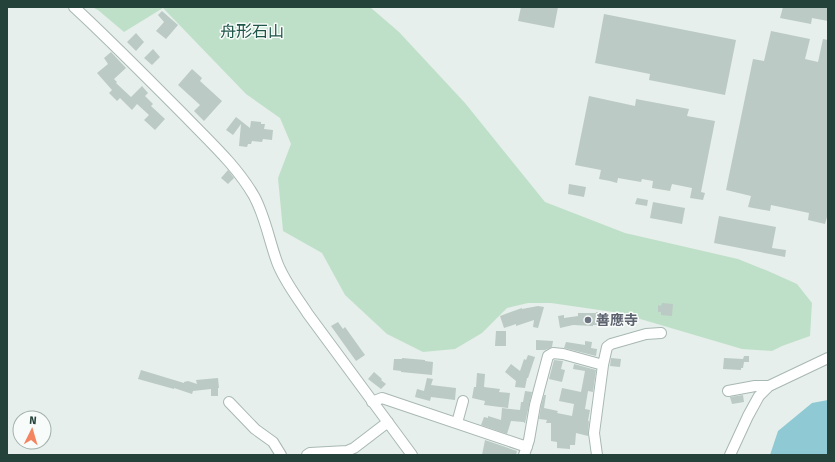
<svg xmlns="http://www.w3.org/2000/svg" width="835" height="462" font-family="'Fira Sans','Noto Sans JP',sans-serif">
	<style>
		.green { fill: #bfe0c8 }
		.water { fill: #8ec9d4 }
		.building { fill: #bbcac4 }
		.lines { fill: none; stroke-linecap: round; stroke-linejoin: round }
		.minor-casing { stroke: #a8b8b2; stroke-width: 12 }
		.minor { stroke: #fff; stroke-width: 10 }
		.worship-dot { fill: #6b7280; stroke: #f7fbf9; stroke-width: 1.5 }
		.labels { text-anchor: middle; stroke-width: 3; stroke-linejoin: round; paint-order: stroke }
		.worship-label { font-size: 14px; font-weight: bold; fill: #5b616d; stroke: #f7fbf9; text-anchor: start }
		.quarter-label { font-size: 16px; fill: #1f5548; stroke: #f7fbf9 }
	</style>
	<rect width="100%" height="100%" fill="#e6efeb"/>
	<path class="green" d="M92 7H370L399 32 465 103 545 202 625 233 738 259 768 271 797 284 812 303 810 336 782 346 772 351 742 349 620 313 551 303H528L507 308 482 333 455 349 423 352 387 334 345 295 322 253 283 231 278 178 291 144 280 118 246 94 163 8 124 32 98 10Z"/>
	<path class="water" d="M828 400V455H770L778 431 812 403Z"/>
	<path class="building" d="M521 7H558L554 28 518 21Z
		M783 7H828V21L812 18 811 24 780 18Z
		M162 11 178 25 166 39 156 31 164 22 158 15Z
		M604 14 736 40 725 95 649 80 650 74 595 63Z
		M771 31 810 39 805 59 818 62 823 39 828 40V217H827L825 224 808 220 809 213 771 205 770 211 748 207 751 196 726 190 753 59 764 61Z
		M136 33 144 42 136 51 127 42Z
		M153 49 160 57 152 65 144 58Z
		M111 52 126 68 114 79 117 82 116 83 131 97 142 86 148 93 145 96 153 104 151 106 165 119 155 130 144 120 149 115 137 104 132 110 120 98 117 101 109 93 112 90 97 73 108 64 104 58Z
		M192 69 202 78 200 81 222 101 204 121 194 111 200 105 178 85Z
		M589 96 635 106 636 99 689 109 687 116 715 121 701 192 705 193 703 200 690 198 692 188 672 184 670 191 652 188 653 181 642 179 641 182 618 178 617 183 610 181 599 179 601 170 575 165Z
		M236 117 250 128 251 121 261 122V124H265L264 129 273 130 272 140 263 139 262 142 252 141 251 144H248L247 147 239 146 241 124 233 135 226 130Z
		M228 170 234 178 228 184 221 178Z
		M569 184 586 187 584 197 568 194Z
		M637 198 648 200 647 206 635 204Z
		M653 202 685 208 682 224 650 218Z
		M719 216 776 227 772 248 786 250 785 257 714 243Z
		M662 303 673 304 672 316 661 315V312H658V305L661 306Z
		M538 306 544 307 538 328 533 327 534 320 516 326V324L504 328 500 316 522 308V309Z
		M596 312 601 313 615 318 612 326 602 322V325H593V326L573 325 560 328 558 316 564 315V318L578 316V313H596Z
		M338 322 343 329 345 327 365 355 356 361 331 326Z
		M496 331H506V346H495Z
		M536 340 553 341 552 347 545 350H536Z
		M585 341 592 342 591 348 597 349 596 356 564 348 566 342 585 345Z
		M528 355 535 357 528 378H527L525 388 515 387 516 381 505 372 511 364 520 371 524 359 526 360Z
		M744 356H749V362H744L743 368H741V370L723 369 724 358 743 359Z
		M402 358 425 360V361L433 362 432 375 401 372V371L393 370 394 359H402Z
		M611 358 621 359 620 367 610 366Z
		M554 360 563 361 561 369 565 370 562 382 549 379Z
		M574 364 596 370 593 392 588 391 585 409 590 410 588 421H589L588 436 576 433 575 445H570V449L557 448V442L551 441V423H546L547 420 539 419 541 406 544 395H546L544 408 558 411 557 413 572 416 574 404 559 401 562 388 581 392 585 371 573 369Z
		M141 370 184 383V382L188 381 197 384 196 380 218 378 219 388H218V396H211V389L193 391 192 394 174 388V389L138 379Z
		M374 372 382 379 381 380 386 384 381 389 368 379Z
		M477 373 485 374 484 387 500 389 499 392 510 393 508 408 484 405 485 401 472 398 474 387H476Z
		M427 378 433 379 431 385 456 388 455 400 431 397 430 401 415 397 417 389 424 391Z
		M525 391 532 392 525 423H524V422L511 421 507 434 481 425 484 417 488 418V416L501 420 502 408 520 410 521 402H523Z
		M743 395 744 402 732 404 730 397Z
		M485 440 517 451 516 455H482Z"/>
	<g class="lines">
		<defs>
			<path id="minor" d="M74 7C112 42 148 79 185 116 209 141 236 165 254 196 265 216 269 240 277 262 284 281 297 297 308 314L412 455
				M728 391 755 386H769
				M229 402 255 429 273 442 281 455
				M372 402 382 398 527 447
				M457 423 463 401
				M307 455 310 453 347 451 354 448 388 422
				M524 455 529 440 535 405 548 356 553 353 563 354 603 365
				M597 455 594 433 603 365 607 347 611 344 646 334 661 333
				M730 455 748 416 759 396 769 386 828 358"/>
		</defs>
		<use href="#minor" class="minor-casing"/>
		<use href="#minor" class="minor"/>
	</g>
	<circle class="worship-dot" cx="588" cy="320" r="4"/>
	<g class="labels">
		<g class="worship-label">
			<text x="596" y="325">善應寺</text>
		</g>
		<g class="quarter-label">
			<text x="252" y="37">舟形石山</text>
		</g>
	</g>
	<rect width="835" height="462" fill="none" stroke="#24423a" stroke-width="16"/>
	<g transform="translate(32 430) rotate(5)"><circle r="19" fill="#f7fbf9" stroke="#a3b1ad"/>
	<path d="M0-3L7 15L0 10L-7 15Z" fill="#f4845f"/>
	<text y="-6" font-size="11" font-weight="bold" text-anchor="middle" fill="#24423a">N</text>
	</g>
</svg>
